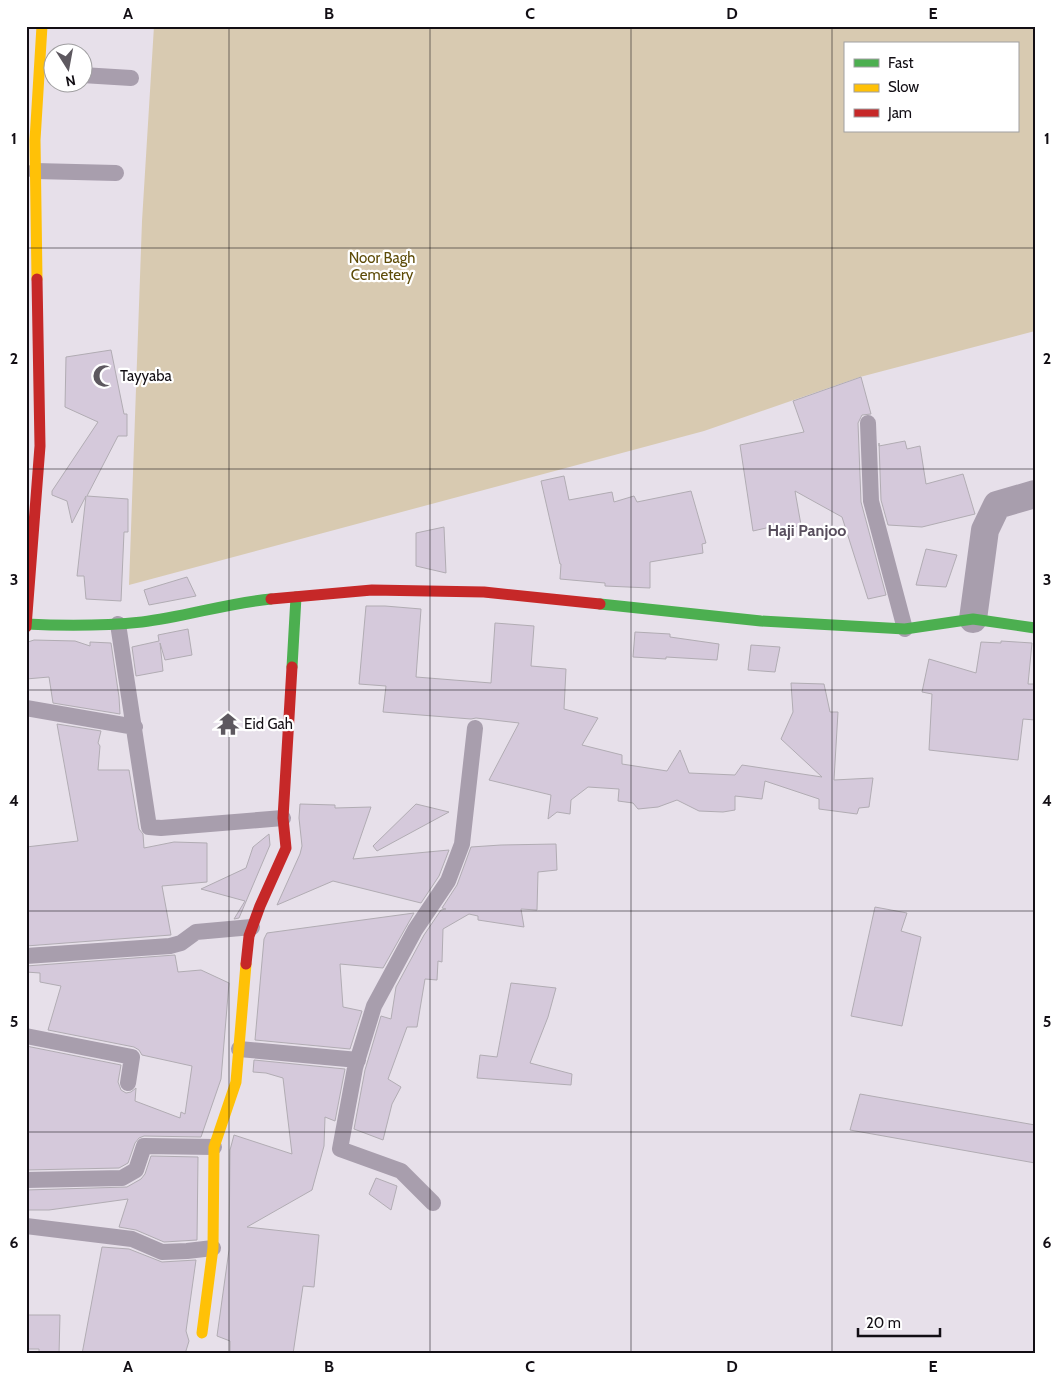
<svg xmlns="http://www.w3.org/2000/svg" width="1061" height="1380" font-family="Cabin,sans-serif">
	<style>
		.green { fill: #d8cab1; fill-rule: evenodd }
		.building { fill: #d5c9db; stroke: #b1acb3 }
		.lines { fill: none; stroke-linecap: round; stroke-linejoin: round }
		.lane { stroke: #a89ead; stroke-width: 16 }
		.street { stroke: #a89ead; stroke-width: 28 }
		.fast { stroke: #4caf50; stroke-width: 11 }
		.slow { stroke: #ffc107; stroke-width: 11 }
		.jam { stroke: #c62828; stroke-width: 11 }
		.grid { fill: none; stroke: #120e14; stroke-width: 1; stroke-opacity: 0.55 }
		.labels { text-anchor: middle; stroke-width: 4.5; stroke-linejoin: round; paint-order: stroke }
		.park-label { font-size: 15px; fill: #5d4b07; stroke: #fff }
		.poi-label { font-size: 15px; fill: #120e14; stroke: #fff; text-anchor: start }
		.neighbourhood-label { font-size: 16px; font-weight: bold; fill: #584e5d; stroke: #fff }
		.neatline { fill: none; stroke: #120e14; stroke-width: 2 }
		.grid-label { font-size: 16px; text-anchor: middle; font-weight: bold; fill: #120e14 }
	</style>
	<rect width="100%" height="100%" fill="#e7e0ea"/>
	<path class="green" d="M154 26H1035V331L860 377 704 431 129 585 142 221ZM845 44H1017V131H845Z"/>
	<path class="building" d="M111 350 124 414H127V436H118L87 496 128 499V532H124L121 601 86 599 84 576H77L86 496 72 523 67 501 52 495V491L98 422 65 407 66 357Z
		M861 377 871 414 862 415 858 423 861 502 886 595 868 599 842 517 795 491 801 525 776 532 775 526 753 531 740 445 804 432 793 401Z
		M905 441 907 449 920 446 926 484 963 474 975 514 922 527 888 525 881 500 879 443V446Z
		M564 476 569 500 612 492 614 502 634 496 637 502 691 491 706 543 702 544 703 553 650 562V588L605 586V583L560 579 561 564H560L541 481Z
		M444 527 446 573 416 566V533Z
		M926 549 957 555 946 587 916 585Z
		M187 577 196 596 149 605 144 590Z
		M366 606H385L421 609 416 677 491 683 495 623 534 626 531 666 566 669 564 709 598 718 582 745 622 755V764L667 771 680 750 689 773 735 775 742 765 822 777 781 739 793 712 791 683 824 684 830 712H838L834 780 873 778 869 807 859 808 857 814 819 809V799L765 781 762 799 735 796V810L723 812 699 811 677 800 658 807 638 809 633 803 618 801 619 789 588 787 571 800 570 814 557 812 548 819 551 795 489 780 519 723 476 718 471 719 383 712 386 686 359 684Z
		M188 629 192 655 165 660 160 643 163 671 136 676 132 647 159 641 158 635Z
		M635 632 670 634V637L719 644 717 660 666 657V659L633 657Z
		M34 640 75 641 90 646V642L111 643 119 697 120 714 53 703 49 677 26 679 28 642Z
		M1001 641 1032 643 1028 684H1035V720L1023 719 1018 760 929 750 932 694 922 692 929 659 976 673 981 642 1001 643Z
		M751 645 780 647 775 672 748 670Z
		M57 724 101 731 98 743 100 746 98 770H129L139 829 143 834 144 848 174 842 207 843V882L162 886 171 935 26 946V847L78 841Z
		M300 804 335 805V808L371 807 353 859 449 850 439 876 421 903 333 881 277 905 300 854 302 846 299 818Z
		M416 804 449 812 377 851 373 846Z
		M269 834 270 845 239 918 234 919 245 901 201 889 246 868 253 847Z
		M556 844 557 870 538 872 537 910 521 909 524 927 478 920V916L469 914 443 929 442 962 438 961 437 980 425 979 417 1027H407L388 1079 401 1087 392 1104 383 1140 354 1129 365 1070 381 1016 391 1019 396 987 424 935 441 910 446 909 442 908 457 885 471 847 501 845Z
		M875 907 907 913 901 931 921 937 902 1026 851 1016Z
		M414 913 383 968 340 964 343 1007 362 1011 350 1049 255 1040 264 939 267 933Z
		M175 955 178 972 201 970 229 983 221 1079 201 1137 144 1136 139 1138 135 1143 128 1163 119 1168 26 1170V1046L121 1065 118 1082 121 1090 126 1093 131 1092 136 1088 135 1101 180 1118 181 1112 185 1114 192 1066 142 1055 139 1050 134 1047 48 1030 61 986 40 982V973L26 972V966Z
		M511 983 556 988 548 1017 530 1063 572 1074 571 1085 477 1078 480 1055 497 1057Z
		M254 1060 345 1069 335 1121 325 1117 324 1146 312 1190 247 1227 319 1235 314 1287 303 1286 293 1354H230V1341L217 1336 229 1250 230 1150 234 1135 292 1154 283 1078 266 1073 253 1072Z
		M860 1094 1035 1125V1163L850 1130Z
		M151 1156 198 1157 197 1240 164 1242 136 1230 119 1227 128 1199 49 1210H26V1190L127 1187 141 1179 145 1174Z
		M376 1178 397 1186 391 1210 369 1194Z
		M102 1247 129 1249 162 1262 196 1260 186 1331 189 1341 185 1354H82Z
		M26 1315H60L59 1354H39V1349H26Z"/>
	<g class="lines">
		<path class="lane" d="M82 75 131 78
			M35 171 116 173
			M868 423 871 501 905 629
			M118 624 149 827 161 828 283 818
			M26 708 135 727
			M26 956 170 946 181 943 196 932 252 927
			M26 1036 132 1057 128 1083
			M239 1049 358 1060
			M26 1180 122 1178 136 1170 144 1146 214 1147
			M433 1203 401 1171 340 1149 355 1068 374 1006 415 930 448 881 462 844 475 728
			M26 1226 132 1239 162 1252 187 1251 213 1248"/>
		<path class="street" d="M973 619 985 530 997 505 1035 494"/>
		<path class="fast" d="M600 604 761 621 905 629 973 619 1035 628
			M26 624C64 626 103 626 142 622 185 617 227 603 271 599
			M292 667 296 597"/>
		<path class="slow" d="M37 279 35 140 42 26
			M202 1333 213 1248 214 1147 236 1082 246 964"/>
		<path class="jam" d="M271 599 372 590 484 592 600 604
			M26 627 40 446 37 279
			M246 964 249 936 260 906 286 848 283 818 292 667"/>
	</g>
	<path class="grid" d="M229 26V1354M430 26V1354M631 26V1354M832 26V1354M26 248H1035M26 469H1035M26 690H1035M26 911H1035M26 1132H1035"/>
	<defs>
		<symbol id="mosque-bare" viewBox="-9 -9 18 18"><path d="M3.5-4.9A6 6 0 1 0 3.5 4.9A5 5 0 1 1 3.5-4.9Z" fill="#5d585f" stroke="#fff" stroke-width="2.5" paint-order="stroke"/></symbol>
		<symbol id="temple-bare" viewBox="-9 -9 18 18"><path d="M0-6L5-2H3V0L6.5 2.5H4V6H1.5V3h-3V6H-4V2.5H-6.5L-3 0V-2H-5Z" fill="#5d585f" stroke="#fff" stroke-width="2.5" paint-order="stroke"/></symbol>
	</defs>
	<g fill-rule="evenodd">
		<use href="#mosque-bare" x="88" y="360" width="32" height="32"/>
		<use href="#temple-bare" x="212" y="708" width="32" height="32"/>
	</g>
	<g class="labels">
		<g class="park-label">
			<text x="382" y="263">Noor Bagh<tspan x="382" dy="17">Cemetery</tspan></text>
		</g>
		<g class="poi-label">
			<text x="120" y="381">Tayyaba</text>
			<text x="244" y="729">Eid Gah</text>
		</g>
		<g class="neighbourhood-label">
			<text x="807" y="536">Haji Panjoo</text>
		</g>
	</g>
	<rect width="1061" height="1380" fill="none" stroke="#ffffff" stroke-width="55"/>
	<rect x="844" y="42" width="175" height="90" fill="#ffffff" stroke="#a09fa1"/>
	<rect x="854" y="59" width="25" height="8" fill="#4caf50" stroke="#a09fa1"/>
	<text x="888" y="68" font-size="15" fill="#120e14">Fast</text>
	<rect x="854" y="84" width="25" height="8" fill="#ffc107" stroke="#a09fa1"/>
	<text x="888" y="92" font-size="15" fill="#120e14">Slow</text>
	<rect x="854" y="109" width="25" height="8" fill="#c62828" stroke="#a09fa1"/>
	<text x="888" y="118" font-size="15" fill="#120e14">Jam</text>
	<g transform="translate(68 68) rotate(169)"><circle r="24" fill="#ffffff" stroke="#a09fa1"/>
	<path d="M0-4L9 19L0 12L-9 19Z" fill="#5d585f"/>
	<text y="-8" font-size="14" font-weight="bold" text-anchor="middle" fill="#120e14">N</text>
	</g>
	<path d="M858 1328v8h82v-8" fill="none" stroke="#120e14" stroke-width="2.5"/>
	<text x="866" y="1328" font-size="15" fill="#120e14" stroke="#ffffff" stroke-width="4" paint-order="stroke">20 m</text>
	<rect x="28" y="28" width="1006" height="1324" class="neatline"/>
	<g class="grid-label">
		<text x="128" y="19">A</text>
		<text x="329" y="19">B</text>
		<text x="530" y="19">C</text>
		<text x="732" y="19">D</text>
		<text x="933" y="19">E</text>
		<text x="14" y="144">1</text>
		<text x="1047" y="144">1</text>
		<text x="14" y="364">2</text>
		<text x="1047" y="364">2</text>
		<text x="14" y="585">3</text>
		<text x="1047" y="585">3</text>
		<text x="14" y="806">4</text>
		<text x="1047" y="806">4</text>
		<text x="14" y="1027">5</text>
		<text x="1047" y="1027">5</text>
		<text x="14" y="1248">6</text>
		<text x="1047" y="1248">6</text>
		<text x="128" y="1372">A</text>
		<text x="329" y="1372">B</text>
		<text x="530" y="1372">C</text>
		<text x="732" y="1372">D</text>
		<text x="933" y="1372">E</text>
	</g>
</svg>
